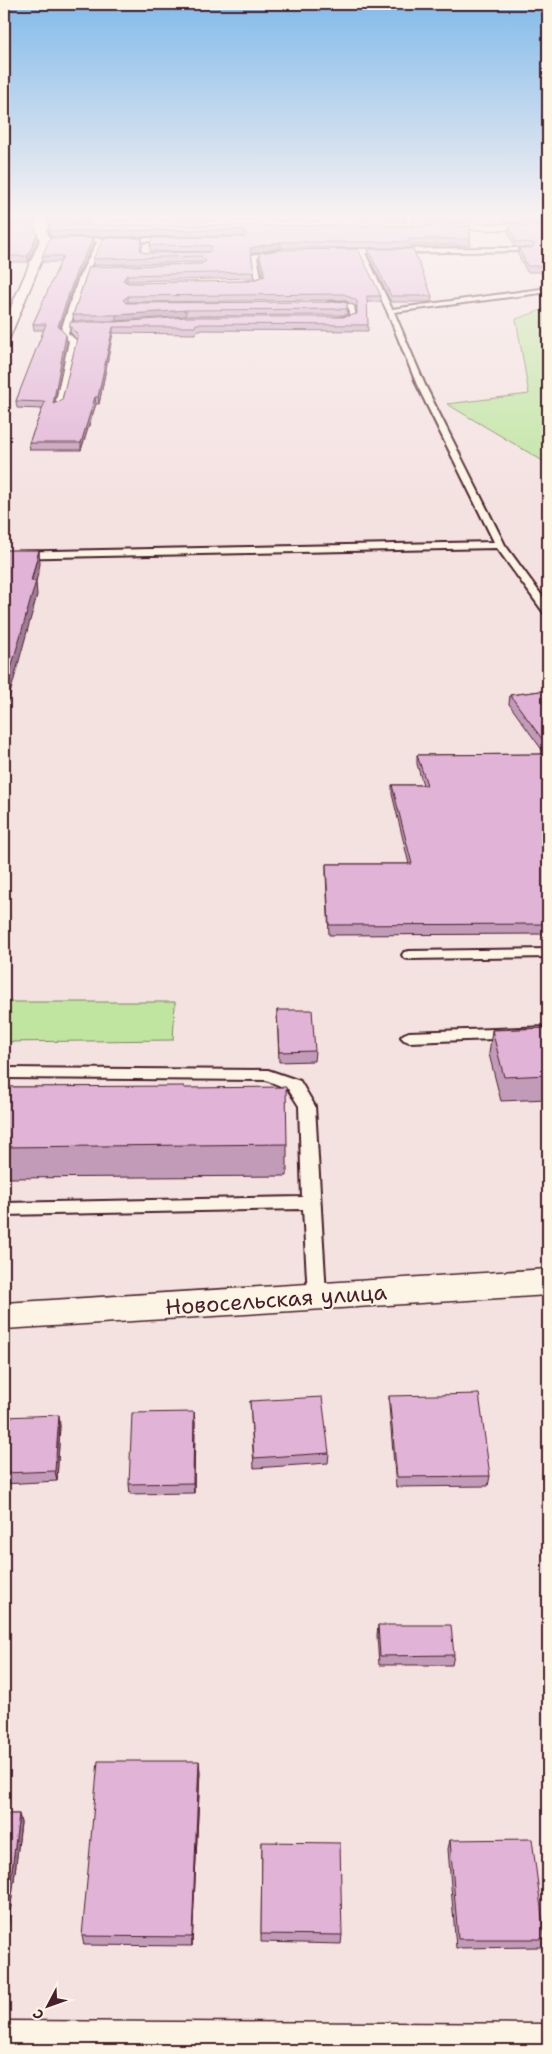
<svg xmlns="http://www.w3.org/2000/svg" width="552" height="2054" font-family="'Shantell Sans',sans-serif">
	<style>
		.green { fill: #bfe5a0; stroke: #848266 }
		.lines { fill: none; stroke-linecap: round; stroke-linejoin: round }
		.lane-casing { stroke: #4a1f2b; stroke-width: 4 }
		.street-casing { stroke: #4a1f2b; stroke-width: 3 }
		.lane { fill: #fcf5e5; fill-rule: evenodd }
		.street { fill: #fcf5e5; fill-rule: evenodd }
		.wall { fill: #c29bb9; stroke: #4a1f2b }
		.shaded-wall { fill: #9e7e96; stroke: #4a1f2b }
		.building { fill: #e1b4d7; stroke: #4a1f2b }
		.labels { text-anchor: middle; stroke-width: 4; stroke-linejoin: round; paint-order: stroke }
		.near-street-label { font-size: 22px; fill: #4a1f2b; stroke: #fcf5e5 }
	</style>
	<rect width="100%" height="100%" fill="#f4e2e1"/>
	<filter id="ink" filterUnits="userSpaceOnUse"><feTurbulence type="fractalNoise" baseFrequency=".02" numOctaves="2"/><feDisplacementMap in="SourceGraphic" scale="10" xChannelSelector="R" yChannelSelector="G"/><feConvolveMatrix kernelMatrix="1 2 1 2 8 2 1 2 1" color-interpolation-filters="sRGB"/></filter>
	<g filter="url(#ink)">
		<path class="green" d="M548 308V464L447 404 529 394 516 319Z
			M4 1002H175L173 1040 4 1042Z"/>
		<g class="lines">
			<defs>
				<path id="lane" d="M405 216H411L412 227 407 226Z
					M171 238 173 241 103 242 85 277 68 333 77 341 61 407 54 409 69 341 60 333 79 277 97 242H74L71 240 74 238Z
					M531 248 533 251 365 253 392 309 548 288V292L394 312 425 385 505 545 548 604V614L544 613 497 548 4 558V552L494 542 417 385 387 311 359 253H340L337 251 340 249Z
					M280 250 282 253 257 257 262 282 243 285V283L256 280 252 255Z
					M329 302H344L354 306 356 318 353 320 334 321V319L349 316V308L327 305 326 304Z
					M548 949V957L409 959 404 958 402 955 404 952 409 951Z
					M548 1027V1037L409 1042 404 1040 401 1037 404 1034 409 1032Z
					M4 1068 268 1070 300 1081 315 1106 326 1295 323 1300 317 1302 311 1300 308 1295 303 1209 4 1215V1203L302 1197 299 1106 288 1089 266 1080 4 1078Z"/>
				<path id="street" d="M39 216H49L46 223H85L90 226 85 229H46L50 240 10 337 4 341V323L40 240 35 229H4V223H35Z
					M433 224H548V230L429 229 428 227 429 225Z
					M548 1269V1295L4 1329V1303Z
					M4 2021 548 2024V2050H4Z"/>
			</defs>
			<use href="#lane" class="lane-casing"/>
			<use href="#street" class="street-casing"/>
			<use href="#lane" class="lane"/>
			<use href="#street" class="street"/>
		</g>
		<path class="wall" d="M4 216H38L34 221H4V222Z
			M48 216H405L404 222 49 221Z
			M411 216H469L468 222H413Z
			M501 216H548V223L504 222Z
			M4 225 37 234 38 240 28 262H4Z
			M48 225 470 226V245H410V248H281L251 254 254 278 127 281 126 282 128 283 250 281 263 276 259 259V253L381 296V302H367L368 331 197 330 195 334 113 333 99 404H96L81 450H30L29 443 42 409 17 408 16 401 44 330H34L33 324 61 262H43L42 256 94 238V244L77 276 60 328 67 342 55 403 62 400 77 340 70 332V326L116 322 343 317 357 314V307L344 300 128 302 127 303H347V315L186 316 116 321H74L73 315 89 267 201 264 202 263 201 262 93 265V259L142 238 143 244 141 251 145 253 209 252 150 251V245L244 237 243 236 51 237 49 231Z
			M509 226H548V272H527L518 254 519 248H528L515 247 508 232Z
			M368 249 432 296 431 302H391L368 255Z
			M548 690V934L329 935 326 874V864H409L392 794V785H423L417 764V755L545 754 509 704 510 695Z
			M277 1010 315 1051 314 1061 279 1062Z
			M548 1028V1099L501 1101 489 1054 492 1030Z
			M4 1087 184 1088 287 1144V1176L4 1178Z
			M389 1396 490 1476 488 1486 396 1487 389 1406Z
			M250 1401 329 1453 328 1463 254 1468Z
			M4 1417 60 1425 57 1481 4 1484Z
			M195 1422 194 1493 130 1494 129 1484Z
			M378 1625 454 1655 452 1665H379L377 1635Z
			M200 1771 192 1946 84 1945 82 1936Z
			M4 1814H19L21 1823 6 1946H4Z
			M450 1840 545 1939 542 1947 456 1948 448 1849Z
			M262 1842 342 1935 341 1944 261 1942Z"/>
		<path class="shaded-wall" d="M33 216H38L34 221Z
			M37 234 38 240 28 262V256Z
			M94 238V244L77 276 58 332V326L77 270Z
			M142 238 143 244 140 256V250Z
			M281 242V248L250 254V248Z
			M127 275V281L123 286V280Z
			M128 296V302L123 306V300Z
			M186 310V316L116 321V315Z
			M113 327V333L99 404 98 397Z
			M66 335 67 342 53 411V404Z
			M95 397 96 404 81 450V443Z
			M39 550 40 564 36 582 37 595 4 716V693Z
			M194 1412 195 1422 194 1493 193 1483Z
			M59 1415 60 1425 57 1481 55 1471Z
			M199 1761 200 1771 192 1946V1937Z
			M19 1814 21 1823 6 1946 4 1938V1935Z"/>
		<path class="building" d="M504 216H548V217H504Z
			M4 225H33L37 234 28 256H4Z
			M48 225 470 226V239H409L410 242H281L250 248 254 272 127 275 123 280 128 283 250 281 265 276 259 253 281 250 358 249 381 296H367L368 325 196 324 195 327H113L98 397H95L81 443H29L45 402 16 401 46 324H33L63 256H42L50 238H94L77 270 58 326 66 335 53 404 62 400 78 335 70 326V322H116L186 317H343L357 314V301L344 294 128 296 123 300 126 303 343 302 347 303V309L186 310 116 315H73L89 267 201 264 206 261 201 256 93 259 104 238H142L140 250 145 253 209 252 212 246 150 245 152 238 245 237 246 234 243 230 50 231Z
			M509 226H548V266H527L519 248H532L535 243 516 242Z
			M368 249H413L432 296H391Z
			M4 550H39L31 581H36L4 693Z
			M548 690V747L510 695Z
			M548 754V924L329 925 326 864H412L392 785H427L417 755Z
			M277 1010H312L315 1051 279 1052Z
			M548 1028V1075L504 1077 492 1030Z
			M184 1086V1088L286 1087 287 1144 4 1147V1087Z
			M479 1394 490 1476 397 1477 389 1396Z
			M322 1397 329 1453 254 1458 250 1401Z
			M194 1412 193 1483 129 1484 132 1413Z
			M59 1415 55 1471 4 1473V1417Z
			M378 1625H451L454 1655 380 1656Z
			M98 1761H199L192 1937 82 1936Z
			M4 1814H19L4 1935Z
			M532 1839 545 1939H458L450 1840Z
			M262 1842 340 1843 342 1935 261 1934Z"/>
	</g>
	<linearGradient id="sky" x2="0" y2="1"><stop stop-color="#83bbea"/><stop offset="0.43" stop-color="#faf2f2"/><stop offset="1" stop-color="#faf2f2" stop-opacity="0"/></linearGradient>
	<rect width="552" height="503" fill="url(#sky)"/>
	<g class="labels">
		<g class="near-street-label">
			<text transform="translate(276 1299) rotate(-4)" y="8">Новосельская улица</text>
		</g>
	</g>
	<rect width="552" height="2054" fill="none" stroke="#fcf5e5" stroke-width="20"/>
	<rect x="10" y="10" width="532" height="2034" fill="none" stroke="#4a1f2b" stroke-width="2" filter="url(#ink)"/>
	<g transform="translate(48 2006) rotate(229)" stroke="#fcf5e5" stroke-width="4" paint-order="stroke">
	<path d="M0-4L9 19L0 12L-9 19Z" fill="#4a1f2b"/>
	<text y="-8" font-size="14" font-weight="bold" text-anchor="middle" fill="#4a1f2b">С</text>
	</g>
</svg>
